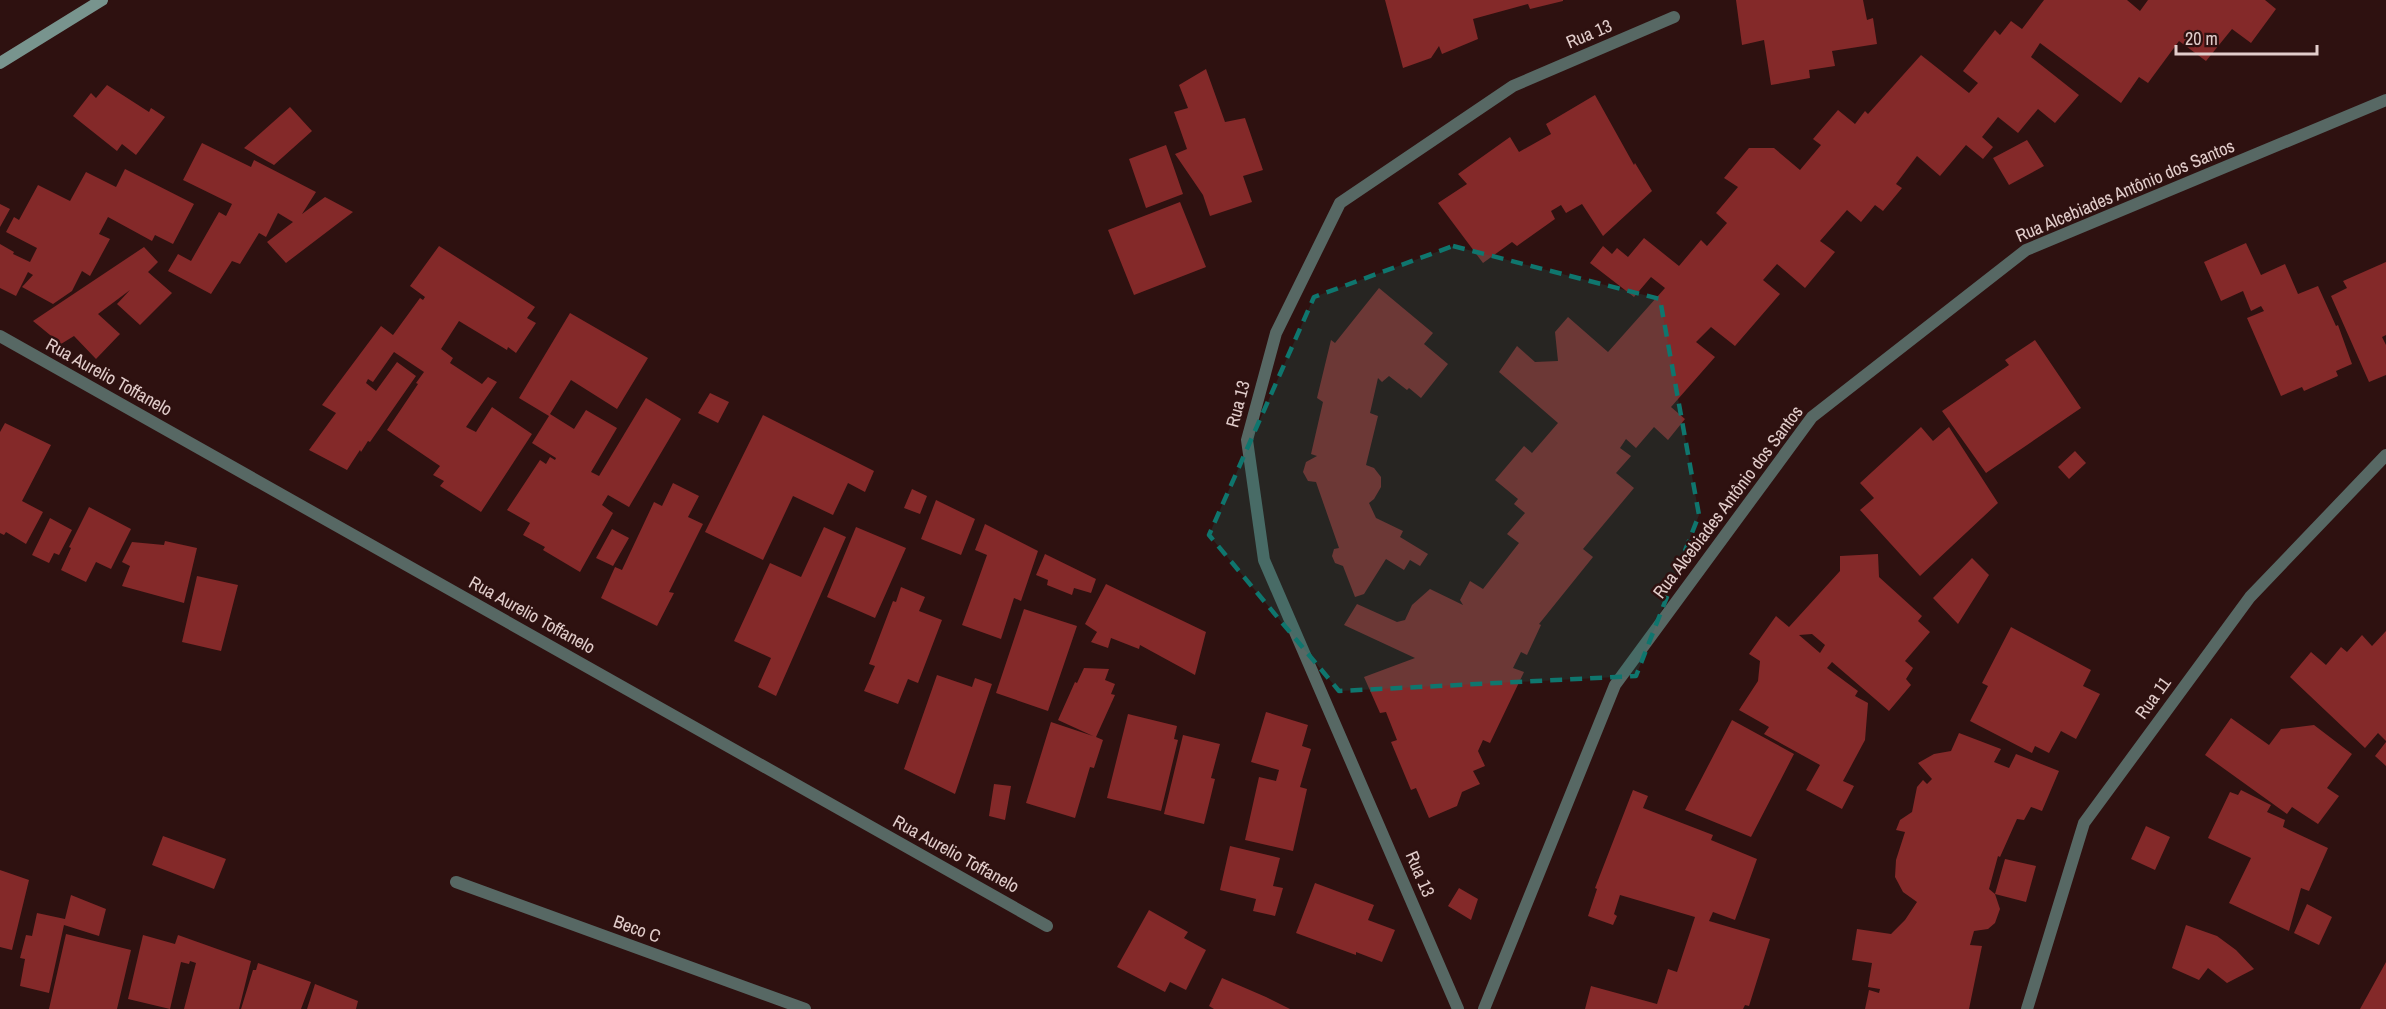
<svg xmlns="http://www.w3.org/2000/svg" width="2386" height="1009" font-family="'Archivo Narrow',sans-serif">
	<style>
		.building { fill: #842929; fill-rule: evenodd }
		.lines { fill: none; stroke-linecap: round; stroke-linejoin: round }
		.service { stroke: #576864; stroke-width: 12 }
		.minor { stroke: #576864; stroke-width: 12 }
		.secondary { stroke: #78948e; stroke-width: 12 }
		.marked { fill: #0f766e; fill-opacity: 0.2; stroke: #0f766e; stroke-width: 4.5; stroke-dasharray: 12 8; stroke-linejoin: round }
		.labels { text-anchor: middle; stroke-width: 5; stroke-linejoin: round; paint-order: stroke }
		.street-label { font-size: 18px; fill: #e2cdcb; stroke: #2e1110 }
	</style>
	<rect width="100%" height="100%" fill="#2e1110"/>
	<path class="building" d="M1385 0H1563V1L1530 9 1528 4 1473 19 1478 39 1442 54 1439 46 1431 58 1403 68Z
		M1736 0H1863L1867 20 1873 18 1877 44 1832 51 1835 66 1809 70 1810 78 1771 85 1764 40 1742 45Z
		M2044 0H2127L2140 11 2148 0H2265L2276 9 2251 43 2232 29 2206 61 2179 41 2148 83 2139 77 2121 103 2040 43 2031 57 2079 95 2055 123 2038 109 2018 133 1998 117 1982 137 1993 147 1983 159 1966 145 1940 176 1917 156 1896 184 1902 188 1883 211 1875 205 1861 222 1847 210 1820 241 1835 252 1805 288 1777 264 1763 280 1780 294 1735 346 1711 327 1696 342 1715 357 1671 407 1685 419 1668 440 1654 427 1636 448 1626 439 1620 448 1631 456 1616 473 1634 488 1583 549 1593 557 1539 624 1541 625 1527 655 1521 652 1513 668 1524 672 1490 743 1483 740 1478 751 1485 766 1473 771 1480 784 1462 792 1457 806 1429 818 1416 788 1411 790 1391 742 1397 740 1386 712 1380 713 1364 677 1415 658 1344 625 1357 604 1397 622 1405 620 1412 605 1430 589 1463 605 1460 600 1470 581 1483 589 1519 543 1507 534 1525 513 1514 504 1518 499 1495 480 1524 446 1532 453 1558 423 1499 372 1517 346 1535 362 1558 361 1555 332 1568 317 1608 352 1665 288 1651 277 1634 297 1590 263 1603 246 1612 254 1617 248 1628 257 1644 238 1679 266 1701 240 1707 246 1727 223 1716 213 1738 187 1724 178 1749 148H1774L1800 170 1821 145 1813 139 1838 110 1855 124 1865 111 1868 114 1921 55 1969 93 1978 83 1963 71 1995 30 2000 35 2011 21 2022 29Z
		M1206 69 1225 122 1245 118 1263 170 1243 176 1252 202 1210 216 1203 195 1175 154 1187 149 1174 112 1188 108 1179 85Z
		M107 85 149 112 151 108 165 117 136 155 122 144 117 151 73 116 91 93 96 98Z
		M1595 95 1634 165 1635 163 1652 191 1603 236 1582 204 1566 213 1561 205 1551 211 1555 219 1517 246 1512 242 1483 263 1438 203 1467 184 1458 174 1510 137 1519 152 1551 134 1546 124Z
		M290 107 312 131 274 165 244 148Z
		M2027 140 2044 166 2009 185 1993 158Z
		M202 143 251 167 254 160 316 192 302 214 325 197 353 212 286 263 267 242 293 222 278 213 266 237 259 233 240 264 232 261 211 294 168 271 178 254 191 261 219 212 226 216 232 204 183 180Z
		M1166 145 1183 194 1146 208 1129 159Z
		M125 169 194 204 173 244 155 235 152 241 108 217 99 234 110 239 90 276 82 271 72 291 53 304 22 287 33 275 28 272 16 296 0 288V244L14 252 13 254 30 262 37 248 6 232 14 217 19 220 38 185 70 201 86 172 116 187Z
		M1180 202 1206 267 1134 295 1108 230Z
		M0 204 10 209 0 227Z
		M2246 243 2261 275 2285 264 2298 294 2318 286 2336 326 2338 325 2352 364 2336 371 2338 376 2304 391 2302 387 2281 396 2247 318 2264 311 2261 306 2251 311 2243 291 2221 301 2204 262Z
		M439 246 535 307 527 318 536 323 516 353 508 347 507 350 459 321 441 349 453 358 450 363 482 384 488 377 497 382 466 427 476 432 492 407 532 434 481 512 440 486 444 481 433 475 440 466 387 430 418 384 416 383 424 372 394 352 373 382 368 379 366 383 376 391 397 362 416 376 370 442 368 441 361 452 360 450 347 470 309 450 336 413 322 405 381 326 393 335 420 298 423 300 425 297 410 286Z
		M144 247 158 262 148 272 172 293 140 325 117 304 130 290 98 314 120 334 96 359 74 336 61 344 33 321Z
		M2386 262V335L2382 337 2386 345V375L2369 382 2331 296 2347 288 2343 281Z
		M1379 288 1433 333 1424 344 1448 364 1421 398 1409 388 1407 390 1389 376 1382 382 1378 378 1370 413 1378 416 1366 465 1374 468 1381 477V487L1374 499 1369 503 1376 518 1403 531 1400 537 1428 554 1420 566 1410 560 1404 570 1386 559 1364 594 1355 597 1343 566 1335 563 1332 556 1334 549 1339 548 1316 482 1308 481 1303 472 1306 462 1317 456 1311 454 1323 402 1317 398 1331 340 1335 343Z
		M570 313 648 358 617 409 571 380 550 414 574 429 586 410 617 428 591 472 599 476 646 398 681 419 629 507 608 495 602 505 613 513 580 572 543 550 545 547 523 535 530 523 507 510 540 460 546 464 550 457 555 460 556 458 532 443 549 416 519 398Z
		M2035 340 2081 408 1986 473 1942 411 2009 365 2005 360Z
		M710 393 729 402 718 423 698 413Z
		M763 415 874 471 865 492 848 483 833 515 793 496 763 560 705 532Z
		M5 423 51 445 22 501 43 512 26 544 6 532 4 535 0 533V432Z
		M1921 427 1933 441 1949 427 1998 503 1920 576 1860 510 1874 498 1860 483Z
		M2075 451 2086 463 2069 479 2058 467Z
		M673 483 699 496 688 517 703 524 669 592 674 593 657 626 601 598 615 567 622 570 654 502 662 506Z
		M912 489 927 496 920 514 904 508Z
		M936 500 975 519 961 555 921 539Z
		M89 507 131 529 111 569 96 562 86 582 61 570 71 548 69 547Z
		M50 518 72 530 59 555 54 553 49 563 32 555Z
		M985 524 1038 551 1021 601 1014 598 1001 639 962 625 987 555 975 550Z
		M824 527 846 537 776 696 758 687 771 658 734 641 770 563 801 577Z
		M856 527 906 548 875 618 827 597Z
		M612 529 629 538 613 566 596 558Z
		M165 541 197 548 184 603 122 586 130 566 122 562 132 542 164 545Z
		M1045 554 1096 579 1091 593 1074 588 1072 595 1047 585 1048 580 1036 575Z
		M1878 554 1879 577 1922 616 1918 621 1930 632 1905 661 1913 668 1906 679 1911 685 1889 711 1832 662 1827 668 1858 691 1855 696 1868 703 1865 740 1843 781 1854 786 1842 809 1806 790 1820 765 1764 734 1769 727 1739 710 1758 681 1760 661 1749 654 1776 616 1789 627 1840 571V556ZM1812 634 1825 645 1820 653 1799 635Z
		M1972 558 1989 575 1958 624 1933 598Z
		M197 576 238 585 221 651 182 642Z
		M1106 584 1206 632 1195 675 1140 645 1139 649 1111 638 1108 648 1091 642 1097 632 1085 624Z
		M901 587 925 597 919 611 942 620 918 683 908 679 898 704 864 691 875 666 869 664 893 601 896 602Z
		M1024 609 1077 626 1048 711 996 693Z
		M2011 627 2091 670 2083 686 2100 694 2076 739 2061 731 2049 753 2035 746 2032 753 1970 721 1988 686 1982 683Z
		M2386 631V741L2378 733 2365 748 2290 677 2311 652 2326 665 2341 647 2347 652 2362 635 2372 646Z
		M1084 668 1109 669 1105 680 1115 684 1111 694 1115 695 1096 737 1103 740 1094 768 1090 767 1075 818 1026 803 1051 722 1093 736 1058 720 1075 682 1077 683Z
		M937 675 972 687 975 678 992 684 955 794 904 769Z
		M1266 712 1308 725 1302 746 1311 749 1300 787 1307 789 1293 851 1245 840 1259 777 1276 781 1279 770 1251 762Z
		M1128 714 1177 726 1174 739 1178 740 1161 811 1107 798Z
		M2231 718 2269 745 2281 729 2314 725 2352 754 2327 788 2339 796 2318 824 2292 807 2287 814 2205 755Z
		M1732 720 1794 754 1751 837 1685 810Z
		M1959 733 2001 749 1994 762 2009 768 2016 754 2059 771 2042 811 2031 807 2024 820 2017 819 2000 857 1998 856 1989 889 1995 894 2005 859 2036 866 2026 902 1995 894 2000 909 1995 923 1988 929 1974 931 1970 945 1982 946 1969 1009H1865L1869 990 1879 993 1880 989 1868 987 1872 963 1852 960 1857 929 1891 934 1905 920 1917 902 1903 892 1895 877 1896 860 1905 832 1896 830 1900 820 1912 812 1917 787 1923 780 1927 784 1932 779 1918 763 1934 754 1951 751Z
		M1183 735 1220 744 1211 778 1215 779 1204 824 1164 814Z
		M2386 742V766L2375 756Z
		M994 784 1011 786 1005 820 989 816Z
		M1633 790 1648 796 1643 808 1713 835 1711 840 1757 859 1735 920 1713 912 1709 921 1770 939 1749 1006 1745 1005 1743 1009H1585L1591 986 1657 1004 1668 969 1677 972 1695 917 1620 895 1614 914 1617 916 1613 925 1588 916 1597 889 1595 888Z
		M2241 790 2271 805 2267 812 2285 820 2283 827 2328 848 2309 891 2301 888 2289 931 2229 903 2251 858 2208 838 2230 792 2238 795Z
		M2146 826 2170 837 2155 870 2131 859Z
		M163 836 226 859 214 889 152 865Z
		M1230 846 1280 858 1273 886 1283 888 1275 916 1253 911 1256 899 1220 890Z
		M0 870 29 880 12 950 0 947Z
		M1315 883 1374 905 1368 920 1395 930 1382 962 1356 952V955L1296 933Z
		M1459 888 1478 899 1471 920 1448 906Z
		M71 895 106 909 99 936 64 925 49 993 20 986 25 959 20 958 26 935 32 936 37 913 65 919Z
		M2307 904 2332 917 2319 945 2294 933Z
		M1149 910 1188 932 1184 938 1206 950 1186 990 1170 982 1165 992 1117 967Z
		M2186 925 2217 936 2236 950 2254 969 2227 983 2208 968 2199 980 2172 968Z
		M66 934 131 950 117 1009H49Z
		M143 935 175 944 178 935 251 961 239 1009H184L196 963 190 961 189 964 181 962 170 1009 128 999Z
		M2386 962V1009H2360Z
		M258 963 311 982 301 1009H241L253 970H256Z
		M1222 978 1266 997 1290 1009H1214L1209 1006Z
		M315 984 358 1001 356 1009H307Z"/>
	<g class="lines">
		<path class="service" d="M456 882 805 1009"/>
		<path class="minor" d="M0 336 1047 926
			M1458 1009 1264 560 1247 440 1276 333 1340 203 1513 86 1674 17
			M1484 1009 1615 685 1812 417 2026 250 2386 100
			M2027 1009 2084 823 2250 597 2386 455"/>
		<path class="secondary" d="M0 63 102 0"/>
	</g>
	<path class="marked" d="M1453 246 1660 299 1699 515 1636 676 1339 691 1209 535 1314 297Z"/>
	<g class="labels">
		<g class="street-label">
			<text transform="translate(1589 34) rotate(-23)" y="6">Rua 13</text>
			<text transform="translate(2125 191) rotate(-23)" y="6">Rua Alcebiades Antônio dos Santos</text>
			<text transform="translate(109 377) rotate(29)" y="6">Rua Aurelio Toffanelo</text>
			<text transform="translate(1238 404) rotate(-75)" y="6">Rua 13</text>
			<text transform="translate(1728 502) rotate(-53)" y="6">Rua Alcebiades Antônio dos Santos</text>
			<text transform="translate(532 615) rotate(29)" y="6">Rua Aurelio Toffanelo</text>
			<text transform="translate(2153 698) rotate(-54)" y="6">Rua 11</text>
			<text transform="translate(956 854) rotate(29)" y="6">Rua Aurelio Toffanelo</text>
			<text transform="translate(1420 874) rotate(67)" y="6">Rua 13</text>
			<text transform="translate(637 929) rotate(20)" y="6">Beco C</text>
		</g>
	</g>
	<path d="M2176 45v9h141v-9" fill="none" stroke="#e2cdcb" stroke-width="3"/>
	<text x="2185" y="45" font-size="18" fill="#e2cdcb" stroke="#2e1110" stroke-width="4.5" paint-order="stroke">20 m</text>
</svg>
